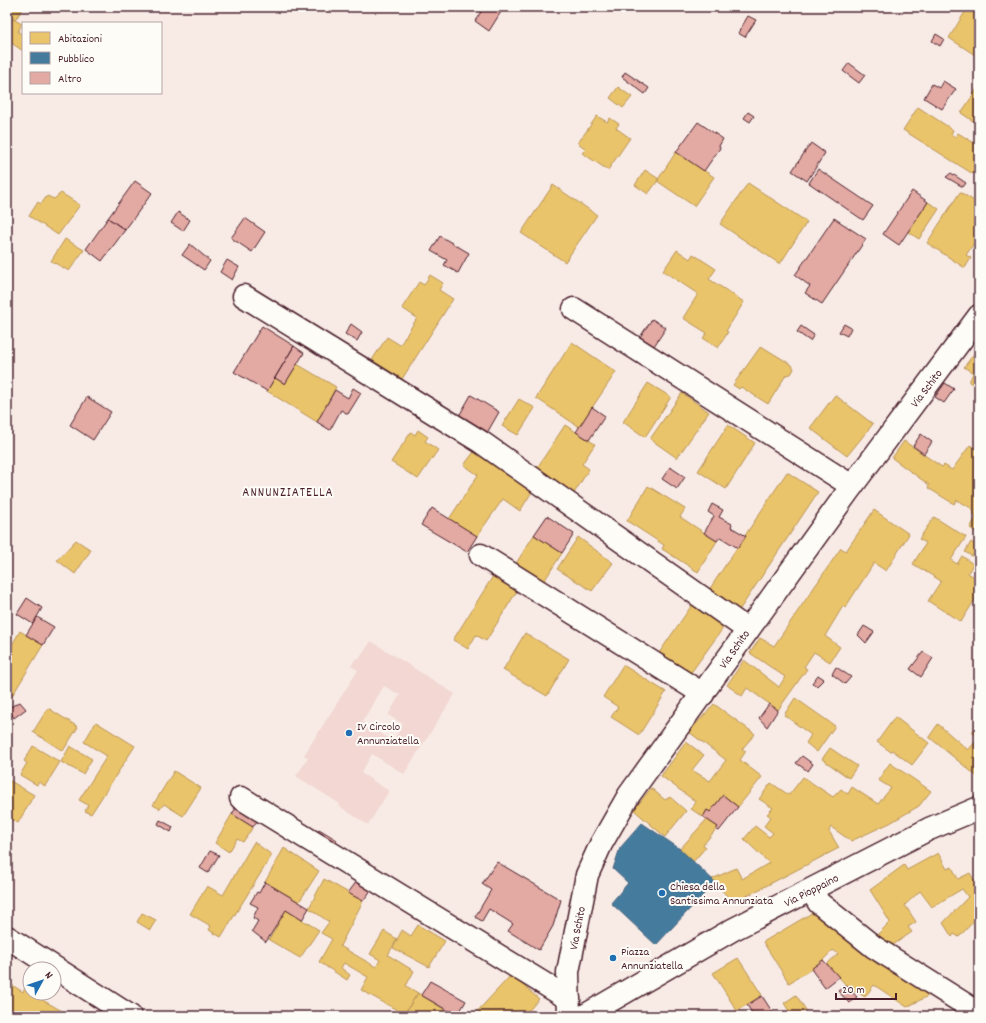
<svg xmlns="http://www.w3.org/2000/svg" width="986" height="1023" font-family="Dekko,sans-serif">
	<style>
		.built { fill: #f2d7d2; fill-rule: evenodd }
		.homes { fill: #e9c46a; stroke: #b99257 }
		.public { fill: #457b9d; stroke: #465f7b }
		.building { fill: #e3a9a3; stroke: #4a1f2b }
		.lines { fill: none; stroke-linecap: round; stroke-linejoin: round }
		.minor-casing { stroke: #4a1f2b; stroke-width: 25 }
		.tertiary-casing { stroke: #4a1f2b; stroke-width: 25 }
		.secondary-casing { stroke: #4a1f2b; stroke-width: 25 }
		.minor { stroke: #fdfcf7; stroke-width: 22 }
		.tertiary { stroke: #fdfcf7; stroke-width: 22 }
		.secondary { stroke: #fdfcf7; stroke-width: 22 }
		.poi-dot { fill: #1f6fb2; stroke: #fdfcf7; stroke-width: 1.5 }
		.labels { text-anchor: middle; stroke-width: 4; stroke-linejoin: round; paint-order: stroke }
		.street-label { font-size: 12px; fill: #4a1f2b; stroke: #fdfcf7 }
		.poi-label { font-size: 12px; fill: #4a1f2b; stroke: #fdfcf7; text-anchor: start }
		.neighbourhood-label { font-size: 13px; letter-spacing: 1px; fill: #4a1f2b; stroke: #fdfcf7 }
	</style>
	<rect width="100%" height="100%" fill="#f8ebe6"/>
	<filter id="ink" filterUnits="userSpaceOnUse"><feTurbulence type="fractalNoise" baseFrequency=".025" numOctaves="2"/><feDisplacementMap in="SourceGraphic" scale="8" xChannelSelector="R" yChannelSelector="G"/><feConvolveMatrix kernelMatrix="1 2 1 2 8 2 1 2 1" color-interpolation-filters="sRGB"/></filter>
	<g filter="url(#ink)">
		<path class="built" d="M371 641 455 694 404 774 372 754 361 773 389 791 368 825 339 806 340 804 296 776 308 758 304 755 358 670 351 666 356 658 359 659ZM384 686 400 695 388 715 403 724 393 741 362 722Z"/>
		<path class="homes" d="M7 7H24L15 20 7 13Z
			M968 7 979 13 978 57 949 38Z
			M13 19 22 24 18 32 23 35V51L7 40V20L10 23Z
			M979 86V125L961 113Z
			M618 87 632 97 623 108 610 98Z
			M918 107 953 130 951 134 955 137 958 133 979 146V164L973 174 903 130Z
			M597 116 607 122 610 118 619 124 616 128 630 138 608 170 582 153 586 149 578 143Z
			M676 152 714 177 694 206 657 181Z
			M645 170 659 179 648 194 635 185Z
			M748 183 807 222 780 264 720 224Z
			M553 185 597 215 565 262 521 233Z
			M960 192 979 204V236L966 255 971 258 965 268 927 243Z
			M61 193 80 205 58 235 29 216 38 202 41 204 47 196 54 199Z
			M928 202 939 209 919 239 908 232Z
			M65 239 84 250 69 271 51 261Z
			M677 250 690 259 693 254 716 269 709 279 744 302 726 331 728 332 718 348 703 338 707 333 683 318 698 294 663 271Z
			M430 275 443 283 439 290 453 299 402 379 372 360 387 337 400 345 417 318 402 308 419 282 424 285Z
			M572 342 616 372 579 427 536 398Z
			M761 346 792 365 794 369 791 374 786 375 768 404 741 387 739 389 733 385Z
			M979 347V388L969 382 973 373 964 367Z
			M297 364 336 387 317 422 267 391 275 378 285 384Z
			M648 383 671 397 645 437 623 422Z
			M682 393 709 412 677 458 650 439Z
			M835 395 873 424 847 456 810 428Z
			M519 399 535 408 518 435 502 426Z
			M565 425 595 444 582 464 589 469 573 495 535 471Z
			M728 425 755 443 726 489 698 471Z
			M418 430 428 437 425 441 438 450 418 479 391 462 411 432 415 435Z
			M904 441 942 467 944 465 952 470 970 445 979 451V488L976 492 979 493V534L970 528 976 518 971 508 957 500 954 504 928 488 929 485 892 458Z
			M477 448 535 487 520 511 503 499 477 536 449 519 478 475 464 465Z
			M787 472 818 492 738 612 707 593Z
			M648 486 685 509 680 517 717 541 698 572 662 549 664 545 627 521Z
			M874 510 909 534 886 571 874 563 845 608 843 606 825 636 840 647 830 662 814 652 804 667 807 669 778 710 747 688 742 696 727 685 744 660 779 687 785 677 750 653 760 638 774 646 841 548 846 551Z
			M934 517 966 537 951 560 957 564 962 556 973 564 968 573 979 580V593L961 622 928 601 941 581 913 564 926 543 919 539Z
			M534 535 562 553 541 586 515 565Z
			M578 537 613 563 592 591 557 569Z
			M76 540 91 550 75 574 57 560Z
			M971 542 979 547V555L977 559 965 552Z
			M493 576 517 591 486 641 476 635 468 649 453 640Z
			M694 602 726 624 690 674 659 653Z
			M20 631 43 645 12 696 7 693V649L9 650Z
			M525 633 569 659 547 696 503 670Z
			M623 665 666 692 639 735 611 717 618 707 603 697Z
			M795 698 835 726 817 752 806 743 811 735 784 715Z
			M714 704 755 734 742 749 746 751 740 760 762 777 738 807 723 795 710 812 707 810 703 817 691 809 696 802 661 776 686 742 704 755 692 770 710 781 726 760 689 732Z
			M48 708 78 727 63 751 33 732Z
			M895 717 929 743 912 765 892 750 891 752 877 742Z
			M96 722 135 746 91 814 85 811 88 805 79 800 107 756 84 742Z
			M938 724 968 750 979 738V778L929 737Z
			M979 724V738L972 732Z
			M33 746 60 762 45 786 39 782 37 785 20 775 27 763 24 761Z
			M70 746 92 759 83 774 61 762Z
			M830 748 857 766 849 778 822 759Z
			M890 763 931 791 919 806 890 823 851 841 831 827 829 831 839 848 733 903 712 879 736 868 742 879 769 863 744 839 755 826 769 837 773 833 764 826 771 817 767 814 773 808 759 799 771 783 789 795 803 777 833 797 841 789 848 794 852 787 878 804 891 788 878 780Z
			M174 771 201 788 183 816 164 804 160 809 153 805Z
			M7 779 34 795 18 823 7 817Z
			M651 788 665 800 670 797 686 811 665 837 634 810Z
			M232 814 253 827 243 842 237 839 229 852 215 843Z
			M707 819 718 827 703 845 706 847 693 862 680 849Z
			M254 842 272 855 221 937 209 930 211 926 190 914 207 886 223 895Z
			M284 848 319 871 299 902 265 882Z
			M938 853 947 869 952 867 958 879 970 873 979 888V926L974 921 959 937 954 934 952 937 943 923 968 897 962 889 932 907 920 891 905 905 916 922 908 927 912 932 887 949 874 938 890 922 870 890 904 865 907 870Z
			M324 879 363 901 340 946 376 967 380 960 370 954 384 931 397 939 388 955 414 971 406 986 418 993 404 1014 361 990 368 977 344 963 341 968 350 975 347 980 319 962 332 939 321 933 329 922 309 908Z
			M286 910 319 930 300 958 269 940Z
			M817 910 878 965 884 960 931 991 928 996 907 1007 874 985 865 997 846 985 827 964 838 954 833 950 818 965 789 983 763 942Z
			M142 913 156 920 150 930 137 922Z
			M418 925 445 941 429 967 393 948 402 930 411 936Z
			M738 958 762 995 737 1011 713 973Z
			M511 975 539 999 524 1016H473Z
			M7 982 23 992 25 988 30 993 71 1016H7Z
			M418 993 421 995 455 1016H403Z
			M796 995 806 1010 796 1016H792L784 1003Z"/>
		<path class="public" d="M642 823 680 849 715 882 656 945 611 903 628 883 613 869 620 848Z"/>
		<path class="building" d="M473 7H484L481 12Z
			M484 7H504L489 31 475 21Z
			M748 16 756 20 745 37 738 33Z
			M936 34 944 39 940 46 932 41Z
			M849 63 865 75 859 83 843 71Z
			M625 72 649 88 645 94 622 77Z
			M943 81 956 89 942 109 924 98 932 84 939 88Z
			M748 112 754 116 750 122 744 118Z
			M698 122 723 139 719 146 720 148 704 171 676 152Z
			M811 143 825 153 807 181 792 171Z
			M818 169 873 206 863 220 809 183Z
			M951 173 966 183 963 187 946 177Z
			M135 181 152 193 125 230 108 218Z
			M912 191 928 202 899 245 883 234Z
			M178 212 190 220 183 231 171 223Z
			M108 218 125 230 102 261 86 249Z
			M245 218 265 232 252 252 231 238Z
			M834 218 866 239 822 304 805 293 810 286 795 275Z
			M440 236 469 253 458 273 444 265 447 260 431 251Z
			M190 244 210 261 204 270 182 255Z
			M227 260 239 267 232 280 220 272Z
			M652 319 666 328 654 346 640 337Z
			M351 324 362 332 357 341 345 334Z
			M844 324 851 328 847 336 839 332Z
			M262 326 294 346 267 391 234 372Z
			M801 326 814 335 810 341 797 332Z
			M294 346 304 353 285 384 275 378Z
			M945 383 954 389 944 403 935 397Z
			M353 388 361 393 348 414 341 410 330 430 317 422 335 390 348 398Z
			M471 395 499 412 487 433 459 416Z
			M87 397 111 412 93 440 70 425Z
			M592 407 605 416 589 440 576 432Z
			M921 434 932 442 924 454 913 446Z
			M670 467 685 477 677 489 662 479Z
			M712 504 723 510 719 517 732 524 731 527 746 536 738 548 720 537 717 541 704 533 714 516 708 512Z
			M432 508 477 536 467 552 421 525Z
			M547 516 574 534 562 553 534 535Z
			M27 598 42 608 33 624 17 614Z
			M37 617 54 627 43 645 26 635Z
			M864 626 874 632 866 643 858 635Z
			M923 652 933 658 921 677 910 669Z
			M836 667 851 677 845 684 832 674Z
			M818 675 824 679 817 686 812 683Z
			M20 702 26 709 14 718 8 708Z
			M769 704 778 710 767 727 759 718Z
			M802 756 813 764 808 771 796 763Z
			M723 795 738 807 719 831 716 830 718 827 703 817 707 810 710 812Z
			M236 808 257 821 253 827 232 814Z
			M160 820 173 827 171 832 158 824Z
			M319 829 337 840 333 847 315 836Z
			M210 851 219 855 208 873 200 868Z
			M497 862 561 900 553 926 539 950 508 931 513 924 489 909 482 921 475 917 491 890 482 884Z
			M357 881 372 889 363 901 348 893Z
			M265 882 309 908 302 920 286 910 266 942 252 931 258 921 253 918 258 907 250 903 257 892 259 893Z
			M823 960 839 977 825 988 811 969Z
			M430 981 466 1001 457 1016 421 995Z
			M846 985 857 997 849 1003 838 991Z
			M762 996 775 1016H754L747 1005Z"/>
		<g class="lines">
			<defs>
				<path id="minor" d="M244 296 481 442 748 630
					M574 309 852 486
					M481 555 703 694
					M241 798 569 999
					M811 890 819 903 874 947 979 1013
					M7 937 130 1016"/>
				<path id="tertiary" d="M569 1016 568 972 587 875 601 844 629 795 852 486 979 316"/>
				<path id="secondary" d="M584 1016 732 930 929 829 979 808"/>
			</defs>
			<use href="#minor" class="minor-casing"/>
			<use href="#tertiary" class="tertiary-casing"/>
			<use href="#secondary" class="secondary-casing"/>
			<use href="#minor" class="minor"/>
			<use href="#tertiary" class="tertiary"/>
			<use href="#secondary" class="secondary"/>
		</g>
	</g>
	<g class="poi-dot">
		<circle cx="349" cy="733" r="4"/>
		<circle cx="662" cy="893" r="4"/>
		<circle cx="613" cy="958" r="4"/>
	</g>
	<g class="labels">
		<g class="street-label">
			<text transform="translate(926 388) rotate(-53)" y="4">Via Schito</text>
			<text transform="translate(734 649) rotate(-55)" y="4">Via Schito</text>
			<text transform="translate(811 890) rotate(-27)" y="4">Via Pioppaino</text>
			<text transform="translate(577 928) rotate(-79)" y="4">Via Schito</text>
		</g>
		<g class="poi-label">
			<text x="357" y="730">IV Circolo<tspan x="357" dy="14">Annunziatella</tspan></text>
			<text x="670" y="890">Chiesa della<tspan x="670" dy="14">Santissima Annunziata</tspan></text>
			<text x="621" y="955">Piazza<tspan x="621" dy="14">Annunziatella</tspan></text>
		</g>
		<g class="neighbourhood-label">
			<text x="288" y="496">ANNUNZIATELLA</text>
		</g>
	</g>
	<rect width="986" height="1023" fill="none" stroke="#fdfcf7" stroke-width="24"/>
	<rect x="12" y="12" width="962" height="999" fill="none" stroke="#4a1f2b" stroke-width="1.5" filter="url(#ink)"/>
	<rect x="22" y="22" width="140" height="72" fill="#fdfcf7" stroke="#b5a4a5"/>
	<rect x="30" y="32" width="20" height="12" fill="#e9c46a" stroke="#b5a4a5"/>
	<text x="58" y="42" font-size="12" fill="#4a1f2b">Abitazioni</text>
	<rect x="30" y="52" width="20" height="12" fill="#457b9d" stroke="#b5a4a5"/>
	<text x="58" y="62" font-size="12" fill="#4a1f2b">Pubblico</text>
	<rect x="30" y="72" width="20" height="12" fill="#e3a9a3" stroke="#b5a4a5"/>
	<text x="58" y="82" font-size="12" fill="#4a1f2b">Altro</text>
	<g transform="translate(42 981) rotate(50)"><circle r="19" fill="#fdfcf7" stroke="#b5a4a5"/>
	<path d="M0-3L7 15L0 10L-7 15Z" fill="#1f6fb2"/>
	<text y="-6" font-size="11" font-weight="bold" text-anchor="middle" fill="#4a1f2b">N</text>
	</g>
	<path d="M836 993v6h60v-6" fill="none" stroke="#4a1f2b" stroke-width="2"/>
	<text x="842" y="993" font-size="12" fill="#4a1f2b" stroke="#fdfcf7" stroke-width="3" paint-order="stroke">20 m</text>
</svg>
